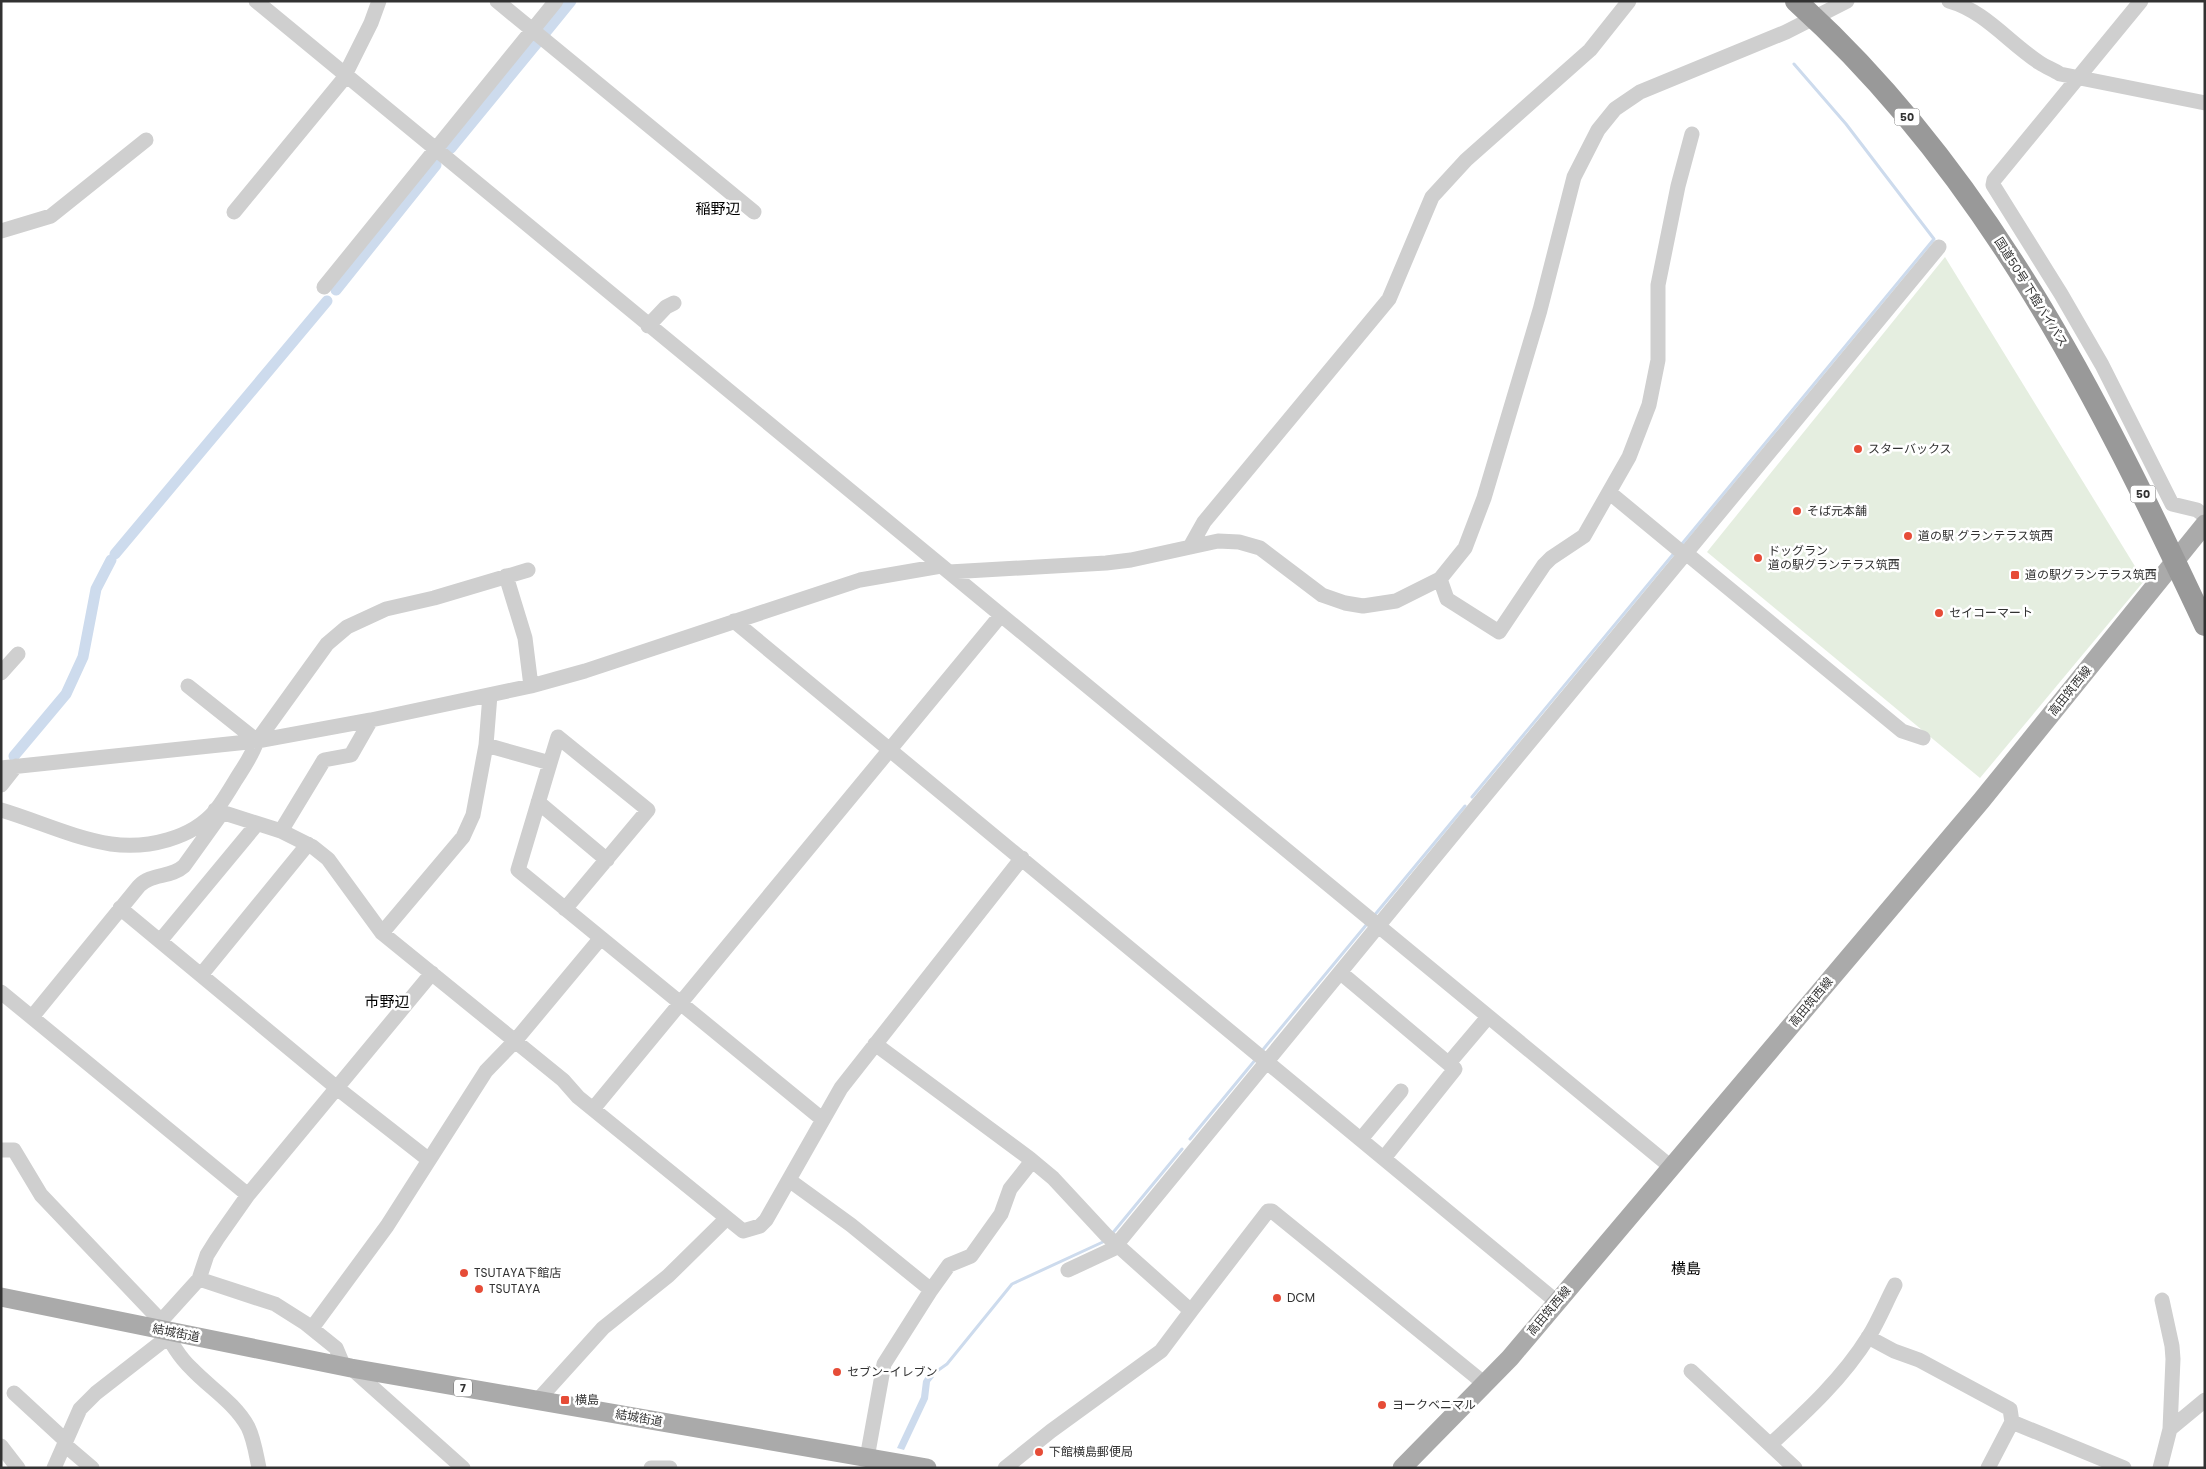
<svg xmlns="http://www.w3.org/2000/svg" width="2206" height="1469" font-family="Poppins,'Noto Sans JP',sans-serif">
	<style>
		.green { fill: #e5eee0 }
		.water { fill: #cddbed }
		.lines { fill: none; stroke-linecap: round; stroke-linejoin: round }
		.stream { stroke: #cddbed; stroke-width: 3 }
		.canal { stroke: #cddbed; stroke-width: 11 }
		.minor { stroke: #cfcfcf; stroke-width: 15 }
		.major { stroke: #aaa; stroke-width: 19 }
		.highway { stroke: #999; stroke-width: 22 }
		.poi-dot { fill: #e64c37; stroke: #fff; stroke-width: 2 }
		.labels { text-anchor: middle; stroke-width: 5; stroke-linejoin: round; paint-order: stroke }
		.shield { fill: #fff; stroke: #707070; stroke-width: 1 }
		.shield-label { font-size: 11px; font-weight: bold; fill: #323232 }
		.street-label { font-size: 12px; fill: #323232; stroke: #fff }
		.poi-label { font-size: 12px; fill: #323232; stroke: #fff; text-anchor: start }
		.quarter-label { font-size: 15px; fill: #000; stroke: #fff }
	</style>
	<rect width="100%" height="100%" fill="#fff"/>
	<path class="green" d="M1945 257 2144 581 1980 778 1707 552Z"/>
	<path class="water" d="M929 1371 934 1377 930 1382 928 1399 904 1450 897 1448 921 1397 923 1381Z"/>
	<g class="lines">
		<path class="stream" d="M1681 545 1934 239 1846 124 1794 64
			M1472 797 1675 552
			M1373 917 1465 806
			M1261 1052 1367 924
			M1190 1139 1256 1059
			M1111 1235 1182 1149
			M930 1376 947 1364 1012 1284 1105 1241"/>
		<path class="canal" d="M545 33 571 1
			M451 148 537 43
			M336 290 436 165
			M115 554 327 301
			M14 756 66 694 83 657 96 589 111 560"/>
		<path class="minor" d="M256 1 1671 1167
			M497 1 754 212
			M1949 1C1985 11 2009 43 2040 63 2046 67 2054 70 2060 74L2205 103
			M2141 1 1994 180 1993 185 2061 294 2102 365 2172 504 2197 510 2205 516
			M345 75 371 23 379 1
			M234 212 346 76
			M1 231 51 216 146 140
			M324 287 556 1
			M648 326 666 307 674 303
			M1610 493 1685 555
			M1190 547 1204 522 1389 299 1432 197 1466 160 1590 50 1629 1
			M1687 554 1902 731 1923 738
			M949 572 1106 563 1131 560 1218 541 1239 542 1260 548 1322 595 1345 603 1363 606 1396 601 1440 579 1465 548 1484 498 1540 310 1574 177 1598 130 1615 109 1640 92 1786 32 1847 1
			M506 576 525 638 531 686
			M1440 579 1447 599 1499 632 1544 565 1551 558 1584 536 1629 457 1649 405 1658 360V285L1678 186 1692 134
			M734 621 1557 1302
			M1 673 18 654
			M188 686 257 741
			M486 745 550 763 518 870 822 1119
			M550 763 558 737 648 810 565 909
			M1 768 257 741 371 720 531 686 585 671 860 580 941 566
			M1 785 16 766
			M538 802 607 860
			M1 810C38 821 73 838 111 844 147 849 192 839 216 810 223 801 229 791 235 781 243 768 252 756 257 741L327 644 347 627 386 609 434 598 528 570
			M215 810 281 831 313 847 328 859 382 933 563 1080 578 1097 743 1231 760 1226 766 1220 841 1088 1022 858
			M281 831 324 760 351 755 371 720
			M120 908 337 1088 429 1160
			M382 933 463 837 473 815 486 745 490 695
			M160 941 257 824
			M1341 973 1455 1069 1384 1158
			M201 975 308 844
			M1 992 248 1195
			M32 1017 139 886C151 873 171 878 184 866L222 813
			M875 1044 1029 1158 1053 1178 1106 1235 1191 1311 1161 1351 1051 1431 1005 1468
			M1449 1063 1488 1017
			M593 1109 1001 615
			M1361 1139 1401 1091
			M1 1150H14L41 1195 161 1321C168 1338 178 1356 192 1369 210 1388 235 1403 248 1427 254 1439 256 1454 259 1468
			M789 1180 851 1225 931 1290 884 1364 867 1458
			M1068 1270 1113 1249 1117 1244 1475 808 1939 247
			M199 1279 275 1304 305 1323 336 1348 344 1367
			M931 1290 949 1265 971 1256 1001 1214 1010 1189 1032 1161
			M1191 1311 1268 1211H1272L1485 1384
			M161 1321 199 1279 207 1255 217 1239 248 1195 432 973
			M312 1328 387 1226 486 1071 515 1041 600 939
			M1868 1337 1894 1351 1919 1360 2010 1409 2012 1422 1988 1468
			M351 1368 463 1468
			M1691 1371 1795 1468
			M14 1393 66 1441
			M537 1401 603 1328 668 1276 727 1218
			M2012 1422 2124 1468
			M2170 1429 2205 1400
			M1771 1444C1807 1411 1843 1378 1869 1336 1879 1320 1886 1302 1895 1285
			M65 1445 92 1468
			M1 1446 18 1468
			M54 1468 80 1409 96 1393 168 1337
			M651 1468H670
			M2160 1468 2170 1429 2173 1359 2172 1346 2162 1300"/>
		<path class="major" d="M1 1297 351 1368 927 1468
			M1402 1468 1510 1358 1981 801 2205 524"/>
		<path class="highway" d="M1796 1C1986 172 2098 397 2205 625"/>
	</g>
	<g class="poi-dot">
		<circle cx="1858" cy="449" r="5"/>
		<circle cx="1797" cy="511" r="5"/>
		<circle cx="1908" cy="536" r="5"/>
		<circle cx="1758" cy="558" r="5"/>
		<rect x="2010" y="570" width="10" height="10" rx="2.5"/>
		<circle cx="1939" cy="613" r="5"/>
		<circle cx="464" cy="1273" r="5"/>
		<circle cx="479" cy="1289" r="5"/>
		<circle cx="1277" cy="1298" r="5"/>
		<circle cx="837" cy="1372" r="5"/>
		<rect x="560" y="1395" width="10" height="10" rx="2.5"/>
		<circle cx="1382" cy="1405" r="5"/>
		<circle cx="1039" cy="1452" r="5"/>
	</g>
	<g class="labels">
		<g class="shield">
			<rect x="1894.5" y="108.5" width="25" height="17" rx="4"/>
			<rect x="2130.5" y="485.5" width="25" height="17" rx="4"/>
			<rect x="454" y="1379.5" width="18" height="17" rx="4"/>
		</g>
		<g class="shield-label">
			<text x="1907" y="121">50</text>
			<text x="2143" y="498">50</text>
			<text x="463" y="1392">7</text>
		</g>
		<g class="street-label">
			<text transform="translate(2031 292) rotate(58)" y="4">国道50号 下館バイパス</text>
			<text transform="translate(2070 691) rotate(-51)" y="4">高田筑西線</text>
			<text transform="translate(1811 1002) rotate(-50)" y="4">高田筑西線</text>
			<text transform="translate(1549 1311) rotate(-50)" y="4">高田筑西線</text>
			<text transform="translate(176 1333) rotate(11)" y="4">結城街道</text>
			<text transform="translate(639 1418) rotate(10)" y="4">結城街道</text>
		</g>
		<g class="poi-label">
			<text x="1868" y="453">スターバックス</text>
			<text x="1807" y="515">そば元本舗</text>
			<text x="1918" y="540">道の駅 グランテラス筑西</text>
			<text x="1768" y="555">ドッグラン<tspan x="1768" dy="14">道の駅グランテラス筑西</tspan></text>
			<text x="2025" y="579">道の駅グランテラス筑西</text>
			<text x="1949" y="617">セイコーマート</text>
			<text x="474" y="1277">TSUTAYA下館店</text>
			<text x="489" y="1293">TSUTAYA</text>
			<text x="1287" y="1302">DCM</text>
			<text x="847" y="1376">セブン-イレブン</text>
			<text x="575" y="1404">横島</text>
			<text x="1392" y="1409">ヨークベニマル</text>
			<text x="1049" y="1456">下館横島郵便局</text>
		</g>
		<g class="quarter-label">
			<text x="718" y="214">稲野辺</text>
			<text x="387" y="1007">市野辺</text>
			<text x="1686" y="1274">横島</text>
		</g>
	</g>
	<rect width="2206" height="1469" fill="none" stroke="#323232" stroke-width="5"/>
</svg>
